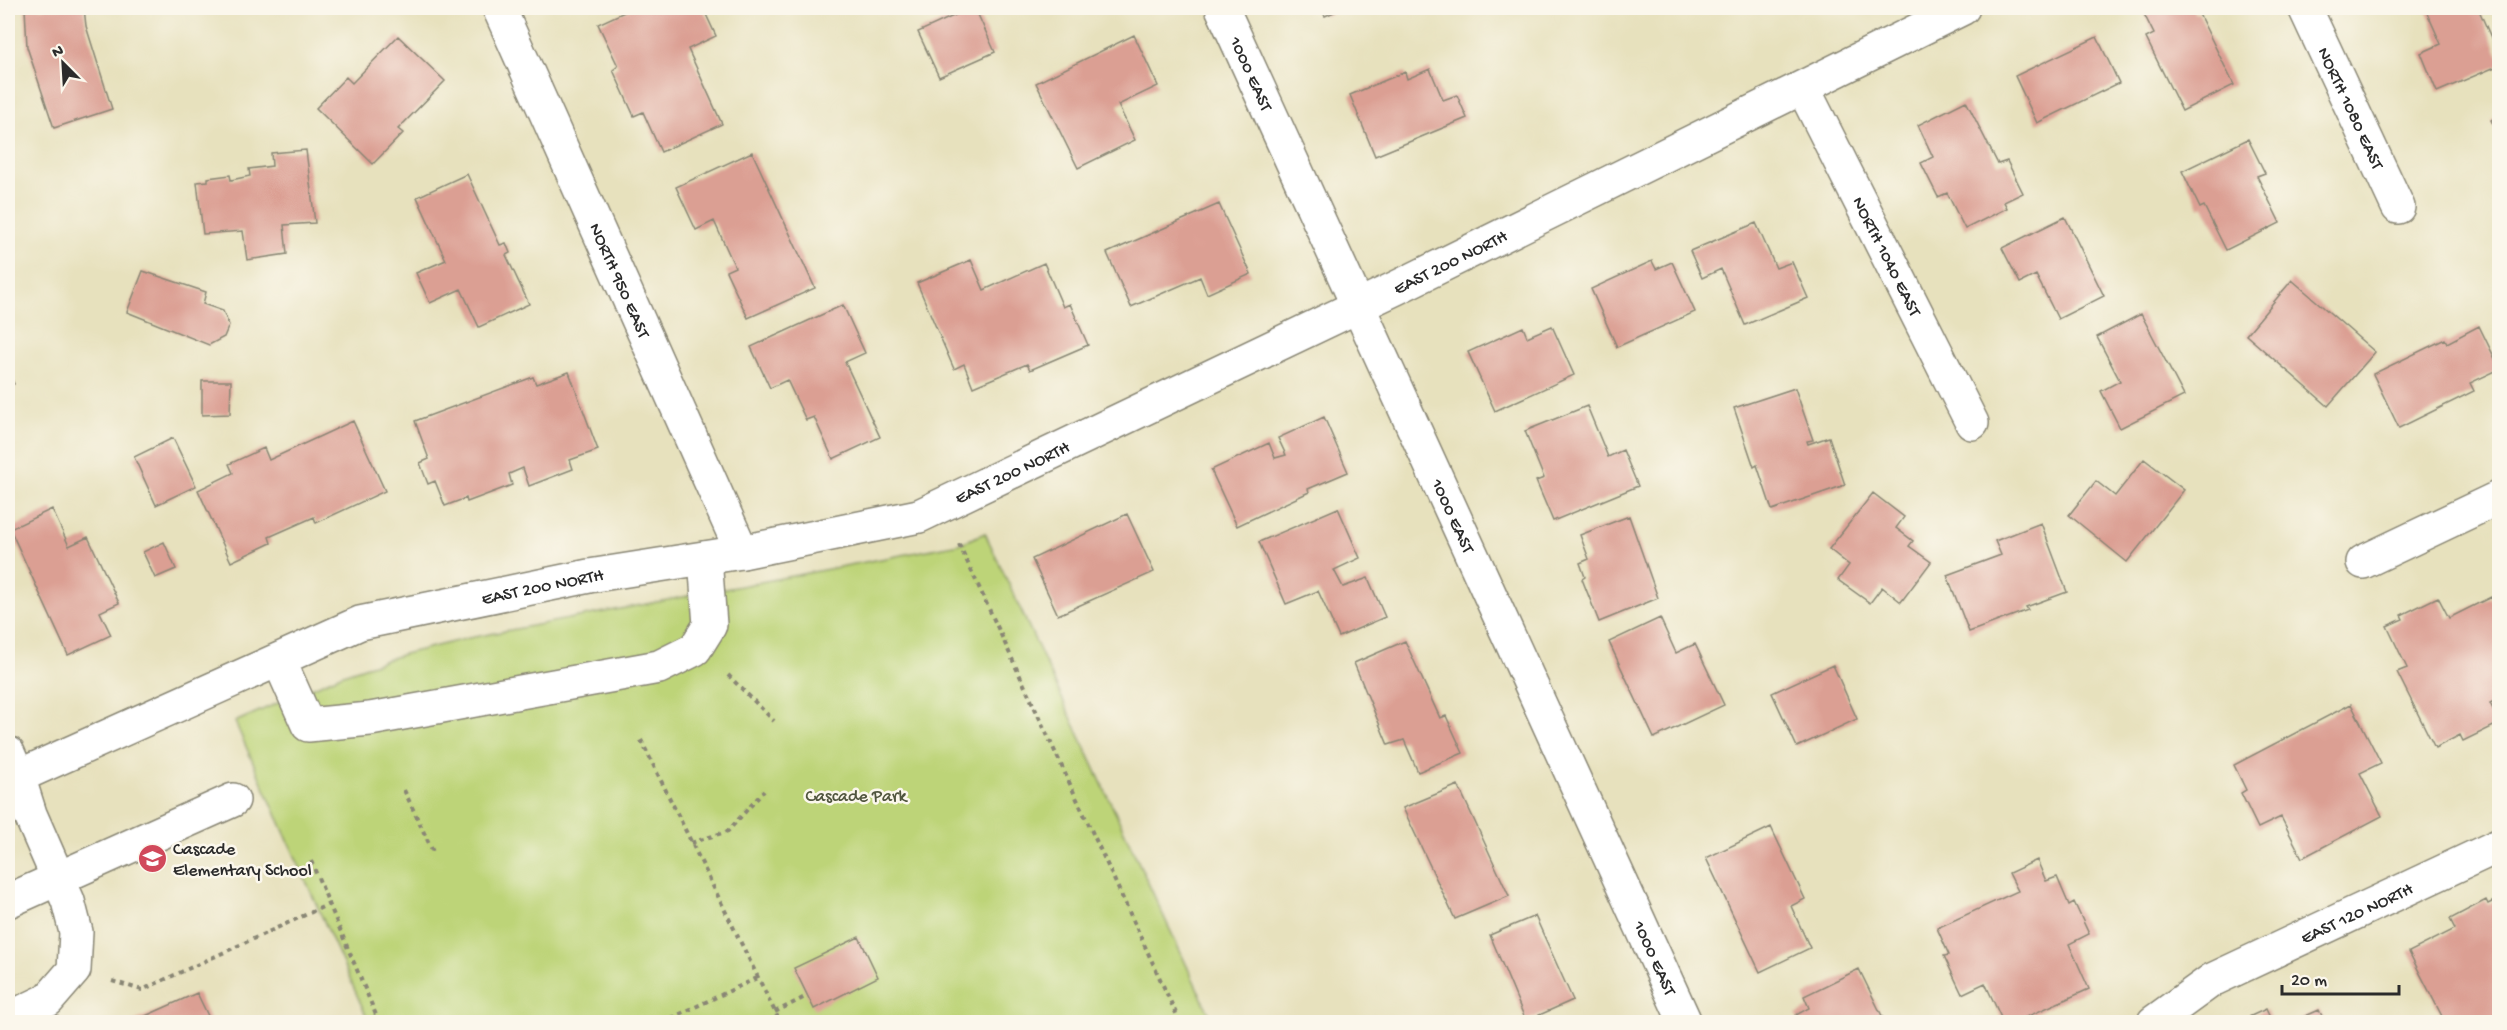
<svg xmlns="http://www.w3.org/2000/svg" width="2507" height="1030" font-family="'Gochi Hand',sans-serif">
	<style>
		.green { fill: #bdd478; stroke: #748052; stroke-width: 1.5 }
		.building { fill: #db9f93 }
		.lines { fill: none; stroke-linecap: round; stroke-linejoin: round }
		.minor-casing { stroke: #898674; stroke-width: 36 }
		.path { stroke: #898674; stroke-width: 4; stroke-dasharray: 4.5 4.5; stroke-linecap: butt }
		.minor { stroke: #fff; stroke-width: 33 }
		.labels { text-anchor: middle; stroke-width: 5; stroke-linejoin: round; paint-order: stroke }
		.street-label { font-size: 18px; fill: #2b2b2b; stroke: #fbf7ec }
		.park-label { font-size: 18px; fill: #50553e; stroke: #fbf7ec }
		.poi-label { font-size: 18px; fill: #2b2b2b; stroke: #fbf7ec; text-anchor: start }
	</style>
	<rect width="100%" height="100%" fill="#fbf7ec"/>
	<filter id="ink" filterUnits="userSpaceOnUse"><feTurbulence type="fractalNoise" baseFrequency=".0167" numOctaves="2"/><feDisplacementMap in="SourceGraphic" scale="12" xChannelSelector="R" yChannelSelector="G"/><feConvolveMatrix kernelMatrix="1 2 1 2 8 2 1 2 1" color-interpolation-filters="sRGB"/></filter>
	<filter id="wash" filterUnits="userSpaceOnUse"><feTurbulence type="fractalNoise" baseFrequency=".008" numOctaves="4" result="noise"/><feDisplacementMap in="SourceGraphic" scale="24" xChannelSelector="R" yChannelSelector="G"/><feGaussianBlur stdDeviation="1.35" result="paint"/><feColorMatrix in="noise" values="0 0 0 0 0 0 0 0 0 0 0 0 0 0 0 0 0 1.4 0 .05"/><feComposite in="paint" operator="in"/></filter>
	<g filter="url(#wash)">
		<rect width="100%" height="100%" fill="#e7e1bd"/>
		<path class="green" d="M985 533 1213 1022H369L235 722 343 674 404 654 469 638 959 544Z"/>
		<g id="blocks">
			<path class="building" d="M25 8H84L86 26 112 109 54 128 27 47Z
				M633 8H703L716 36 688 49 722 124 661 152 643 112 634 116 613 70 618 66 598 24Z
				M971 8H975L995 52 939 77 918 32Z
				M1320 8H1343L1325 16Z
				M2141 8H2192L2195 14 2198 12 2234 85 2182 111 2146 38 2154 34Z
				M2425 8H2478L2500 58V65L2437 92 2421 53 2441 44Z
				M1134 35 1158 86 1118 105 1135 140 1078 168 1036 83Z
				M398 36 445 81 398 129 403 133 373 164 316 108 346 77 352 83Z
				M2097 37 2119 83 2037 123 2015 76Z
				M1430 69 1443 100 1457 95 1467 118 1375 156 1350 95 1405 72 1407 79Z
				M1966 101 1998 164 2007 161 2023 193 2004 202 2007 208 1965 229 1947 193 1938 197 1921 163 1933 157 1918 125Z
				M2500 116V137L2491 120Z
				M2248 139 2265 173 2257 176 2280 223 2226 250 2204 206 2200 208 2182 171Z
				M306 150 315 223 284 225 287 254 247 260 243 231 203 234 197 182 208 181V178L230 175 231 180 250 176 249 169 272 166 271 153Z
				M752 152 815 288 748 318 726 271 735 267 714 221 696 230 676 187Z
				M467 174 500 245 506 243 510 253 506 255 529 304 479 327 461 289 430 303 416 273 446 260 417 197Z
				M1219 204 1251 274 1207 294 1200 277 1131 307 1107 253Z
				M2065 217 2104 296 2058 319 2036 275 2020 283 2002 248Z
				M1756 223 1776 268 1792 262 1808 298 1745 325 1721 269 1702 278 1690 251Z
				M971 260 984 290 1044 263 1063 307 1070 304 1088 345 1030 370 1027 364 973 387 964 364 954 369 917 283Z
				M1652 261 1656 269 1672 262 1695 312 1617 347 1591 289Z
				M143 271 206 292 203 304 223 311 229 325 224 337 209 345 127 312Z
				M2292 280 2375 352 2328 406 2246 335Z
				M843 305 865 353 845 362 880 437 833 459 814 417 806 420 787 380 770 388 751 347Z
				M2141 314 2184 396 2120 428 2101 391 2120 381 2097 337Z
				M1552 326 1574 375 1495 411 1468 352 1523 327 1527 337Z
				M2479 326 2500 369 2470 383 2474 391 2399 428 2373 374 2445 339 2447 343Z
				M8 371 14 384 8 387Z
				M569 372 598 450 570 460 573 469 529 486 523 468 509 474 512 485 467 502 466 498 445 506 435 481 428 484 420 463 429 459 415 421 533 377 536 384Z
				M202 381H231L230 414 202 415Z
				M1795 388 1813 440 1807 441 1808 444 1829 437 1845 485 1772 510 1757 465 1754 467 1734 408Z
				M1587 406 1608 457 1623 450 1638 486 1553 521 1536 481 1544 478 1525 431Z
				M1324 417 1348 472 1308 489 1309 492 1237 526 1211 470 1269 443 1275 458 1286 455 1278 438Z
				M353 421 385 491 316 523 314 517 269 537 271 543 231 562 198 490 233 473 229 464 264 448 269 460Z
				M173 438 196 486 156 505 134 457Z
				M2144 459 2184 490 2127 562 2069 515 2096 481 2115 496Z
				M1873 493 1904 517 1896 528 1913 541 1909 546 1931 562 1901 602 1882 587 1870 603 1838 580 1849 565 1829 549Z
				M1338 508 1360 558 1334 570 1343 587 1368 578 1385 617 1339 637 1318 591 1286 604 1259 542Z
				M52 509 69 546 88 537 119 603 100 612 111 635 68 655 10 529Z
				M1127 514 1154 572 1058 615 1032 559Z
				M1629 516 1658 598 1599 622 1582 579 1585 577 1580 563 1589 559 1580 535Z
				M2041 523 2067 592 2026 607 2028 610 1969 632 1947 575 2001 555 1995 541Z
				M164 542 176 569 155 578 143 552Z
				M2438 597 2449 618 2491 597 2500 614V698L2490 703 2500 723 2463 741 2460 735 2435 748 2397 672 2407 668 2387 626 2403 619 2401 615Z
				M1660 618 1676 653 1695 644 1724 705 1654 738 1609 642Z
				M1405 641 1440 718 1446 716 1463 753 1418 772 1404 740 1388 745 1354 663Z
				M1833 665 1857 719 1797 747 1772 693Z
				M2351 704 2381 763 2360 773 2382 816 2302 858 2281 817 2258 828 2241 793 2246 790 2234 765Z
				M1458 785 1509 896 1455 919 1403 808Z
				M1771 827 1805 899 1791 906 1810 948 1760 972 1706 858Z
				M2037 860 2046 881 2057 877 2069 905 2074 902 2089 934 2069 944 2089 989 2015 1022H2003L1985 983 1962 994 1944 956 1949 955 1937 928 2018 891 2009 873Z
				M2500 898V1022H2445L2409 952 2455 929 2450 919 2486 900 2488 904Z
				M1535 916 1573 1000 1526 1021 1490 935Z
				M859 937 878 977 814 1009 794 968Z
				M1859 969 1885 1022H1799L1796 1015 1809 1008 1804 996Z
				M197 993 211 1022H132Z
				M2266 1009 2272 1022H2238Z
				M2319 1010 2325 1022H2292Z"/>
		</g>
	</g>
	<g filter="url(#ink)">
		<use href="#blocks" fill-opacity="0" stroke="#898674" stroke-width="1.5"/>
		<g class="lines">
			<defs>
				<g id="minor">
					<path id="s1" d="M499 8 742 552"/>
					<path id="s2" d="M1222 8 1685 1022"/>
					<path id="s3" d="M2305 8 2398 207"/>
					<path id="s4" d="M1803 88 1972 423"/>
					<path d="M2363 562 2500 497"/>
					<path d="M279 660 308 725 370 719 659 667 695 649 710 625 705 558"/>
					<path d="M8 753 18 776 30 814 68 901 76 932 74 970 48 1000 8 1019"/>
					<path id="s5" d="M8 781 360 623 589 576 742 552 919 516 1396 288 1963 8"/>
					<path d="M8 901 233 800"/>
					<path id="s6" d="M2154 1022 2212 980 2500 845"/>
				</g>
			</defs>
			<use href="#minor" class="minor-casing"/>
			<path class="path" d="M959 544 1180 1022
				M728 675 774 721
				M641 740 780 1022
				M404 790 434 854
				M691 843 728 831 764 791
				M311 861 379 1022
				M112 981 142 990 329 904
				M775 1012 807 996
				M663 1022 757 978"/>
			<use href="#minor" class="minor"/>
		</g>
	</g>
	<defs>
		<symbol id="school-disc" viewBox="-11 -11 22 22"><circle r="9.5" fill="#d1495b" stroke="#fbf7ec"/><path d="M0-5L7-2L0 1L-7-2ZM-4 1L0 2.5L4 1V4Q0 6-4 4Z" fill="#fff"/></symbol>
	</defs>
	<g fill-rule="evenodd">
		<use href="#school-disc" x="136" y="842" width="33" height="33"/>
	</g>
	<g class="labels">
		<g class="street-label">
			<text dy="6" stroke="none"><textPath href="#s2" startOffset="72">1000 EAST</textPath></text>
			<text dy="6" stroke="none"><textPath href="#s3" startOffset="110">NORTH 1080 EAST</textPath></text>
			<text dy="6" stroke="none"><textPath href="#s4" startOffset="188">NORTH 1040 EAST</textPath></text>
			<text dy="6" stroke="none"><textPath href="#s5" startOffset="1544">EAST 200 NORTH</textPath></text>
			<text dy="6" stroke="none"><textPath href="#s1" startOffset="298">NORTH 950 EAST</textPath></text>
			<text dy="6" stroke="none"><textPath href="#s5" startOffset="1058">EAST 200 NORTH</textPath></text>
			<text dy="6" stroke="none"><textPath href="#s2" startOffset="558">1000 EAST</textPath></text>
			<text dy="6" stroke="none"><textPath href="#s5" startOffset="572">EAST 200 NORTH</textPath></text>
			<text dy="6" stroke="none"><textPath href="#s6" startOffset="231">EAST 120 NORTH</textPath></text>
			<text dy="6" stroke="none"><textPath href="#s2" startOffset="1044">1000 EAST</textPath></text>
		</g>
		<g class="park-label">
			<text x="856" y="801">Cascade Park</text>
		</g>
		<g class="poi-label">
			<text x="173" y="854">Cascade<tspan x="173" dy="21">Elementary School</tspan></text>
		</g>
	</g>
	<rect width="2507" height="1030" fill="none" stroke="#fbf7ec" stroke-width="30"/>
	<g transform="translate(63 63) rotate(336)" stroke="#fbf7ec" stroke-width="4.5" paint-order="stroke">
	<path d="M0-4.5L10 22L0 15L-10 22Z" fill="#2b2b2b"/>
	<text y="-9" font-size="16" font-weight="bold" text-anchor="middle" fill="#2b2b2b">N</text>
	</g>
	<path d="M2282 985v9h117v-9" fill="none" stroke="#2b2b2b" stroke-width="3"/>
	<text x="2291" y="985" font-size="18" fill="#2b2b2b" stroke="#fbf7ec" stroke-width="4.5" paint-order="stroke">20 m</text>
</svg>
